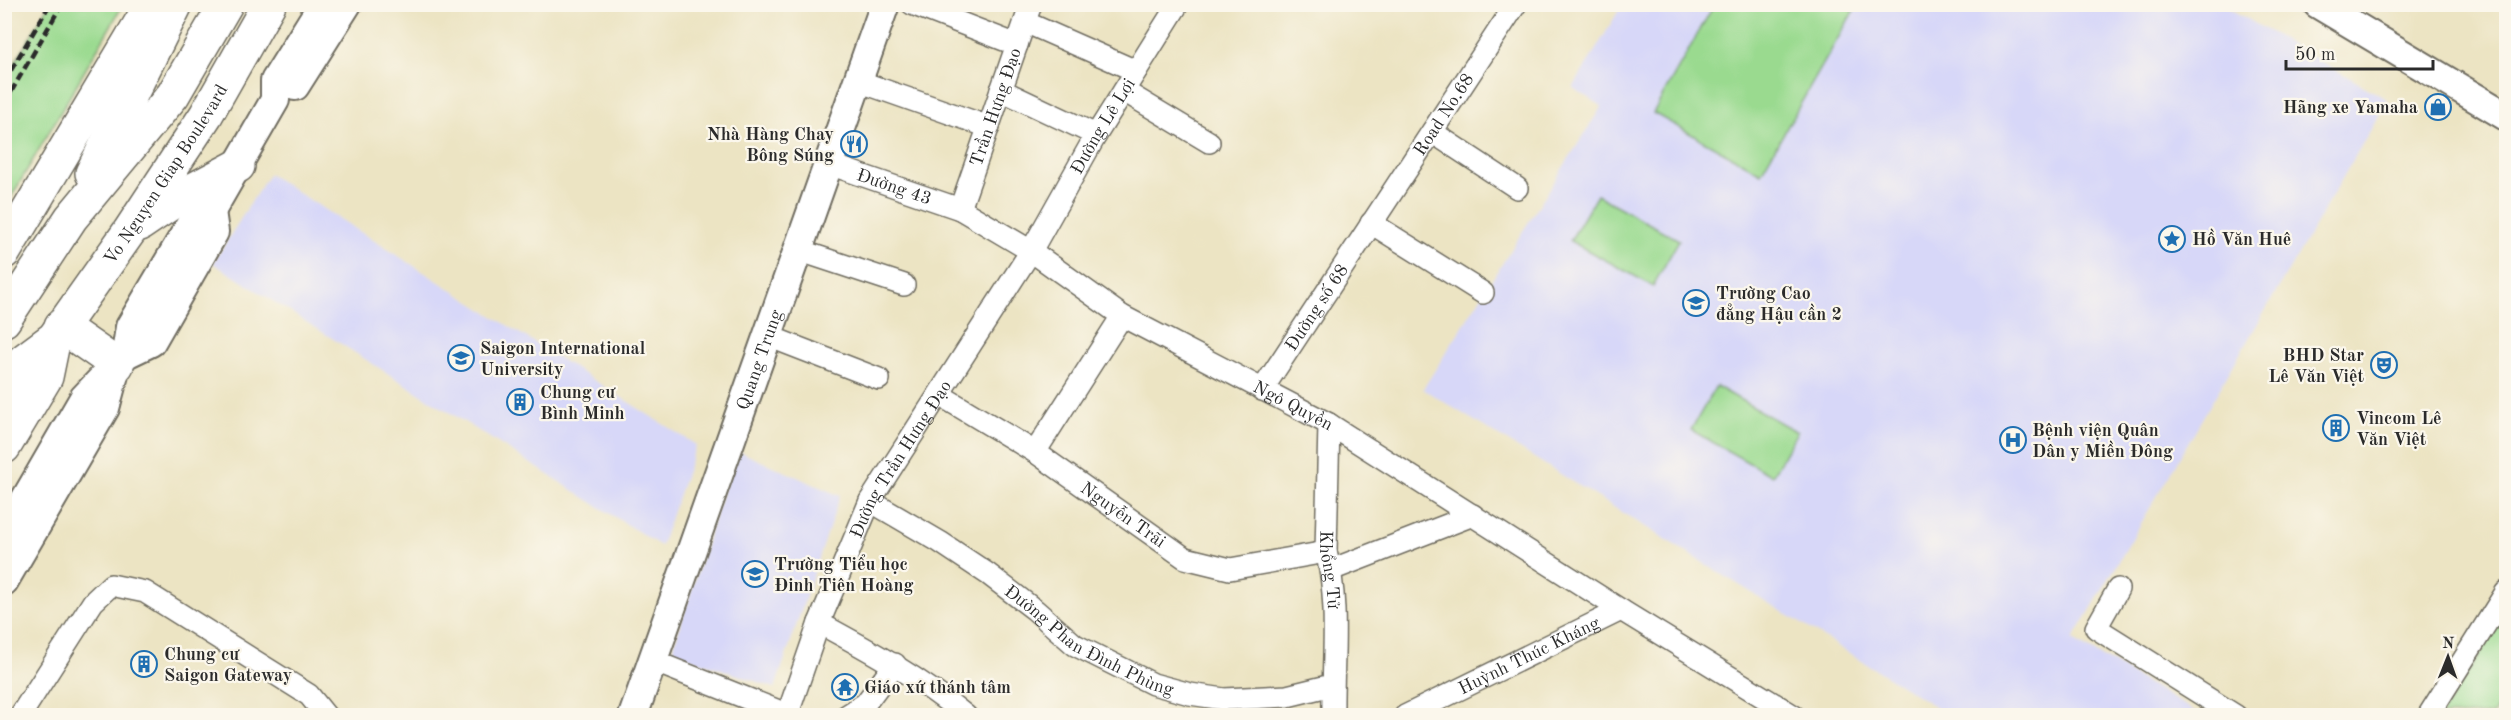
<svg xmlns="http://www.w3.org/2000/svg" width="2511" height="720" font-family="'Old Standard TT',serif">
	<style>
		.built { fill: #d7d7f8 }
		.green { fill: #9ada8f; stroke: #62825d; stroke-width: 1.5 }
		.lines { fill: none; stroke-linecap: round; stroke-linejoin: round }
		.street-casing { stroke: #6f6c60; stroke-width: 24 }
		.secondary-casing { stroke: #6f6c60; stroke-width: 32 }
		.highway-casing { stroke: #6f6c60; stroke-width: 36 }
		.street { stroke: #fff; stroke-width: 21 }
		.secondary { stroke: #fff; stroke-width: 28 }
		.highway { stroke: #fff; stroke-width: 33 }
		.rail { stroke: #2b2b2b; stroke-width: 4.5; stroke-dasharray: 9 4.5; stroke-linecap: butt }
		.labels { text-anchor: middle; stroke-width: 4.5; stroke-linejoin: round; paint-order: stroke }
		.street-label { font-size: 18px; fill: #2b2b2b; stroke: #fbf7ec }
		.poi-label { font-size: 18px; font-weight: bold; fill: #2b2b2b; stroke: #fbf7ec; text-anchor: start }
	</style>
	<rect width="100%" height="100%" fill="#fbf7ec"/>
	<filter id="ink" filterUnits="userSpaceOnUse"><feTurbulence type="fractalNoise" baseFrequency=".0167" numOctaves="2"/><feDisplacementMap in="SourceGraphic" scale="12" xChannelSelector="R" yChannelSelector="G"/><feConvolveMatrix kernelMatrix="1 2 1 2 8 2 1 2 1" color-interpolation-filters="sRGB"/></filter>
	<filter id="wash" filterUnits="userSpaceOnUse"><feTurbulence type="fractalNoise" baseFrequency=".008" numOctaves="4" result="noise"/><feDisplacementMap in="SourceGraphic" scale="24" xChannelSelector="R" yChannelSelector="G"/><feGaussianBlur stdDeviation="1.35" result="paint"/><feColorMatrix in="noise" values="0 0 0 0 0 0 0 0 0 0 0 0 0 0 0 0 0 1.4 0 .05"/><feComposite in="paint" operator="in"/></filter>
	<g filter="url(#wash)">
		<rect width="100%" height="100%" fill="#ece4c3"/>
		<path class="built" d="M1622 5H2223L2388 100 2073 640 2201 715H1949L1423 389 1602 106 1573 88Z
			M269 174 696 445 661 546 213 263Z
			M736 450 840 496 775 688 672 652Z"/>
		<path class="green" d="M49 5H123L5 208V79Z
			M1714 5H1857L1761 173 1653 113Z
			M1597 195 1679 240 1653 286 1570 241Z
			M1716 386 1797 432 1772 476 1691 430Z
			M2506 613V695L2493 715 2440 716Z"/>
	</g>
	<g filter="url(#ink)">
		<g class="lines">
			<defs>
				<g id="street">
					<path d="M912 4 1017 45"/>
					<path d="M1025 22 1136 71"/>
					<path d="M858 81 989 127"/>
					<path d="M1001 90 1096 135"/>
					<path d="M1124 91 1209 142"/>
					<path d="M1432 132 1517 188"/>
					<path id="s1" d="M829 164 960 209 1031 251 1122 316 1329 424 1621 610 1794 716"/>
					<path id="s2" d="M960 209 1031 4"/>
					<path d="M1371 223 1483 293"/>
					<path d="M798 250 904 285"/>
					<path d="M768 336 879 379"/>
					<path id="s3" d="M1262 390 1516 4"/>
					<path id="s4" d="M940 395 1035 452 1185 558 1230 569 1326 552"/>
					<path id="s5" d="M1329 424 1326 552C1340 602 1332 664 1333 716"/>
					<path d="M1035 452 1122 316"/>
					<path id="s6" d="M870 501 940 542 988 574 1035 610 1075 645 1153 684 1190 694 1224 699 1287 696 1332 685"/>
					<path d="M1331 570 1473 515"/>
					<path d="M2118 589 2096 628 2236 716"/>
					<path d="M819 623C871 651 920 678 966 716"/>
					<path d="M653 661 791 716"/>
					<path d="M20 716 93 602 111 585 145 592 309 695 326 716"/>
					<path id="s7" d="M787 716 819 623 870 501 1031 251 1096 135 1178 4"/>
					<path d="M846 716 865 704 895 664"/>
					<path id="s8" d="M1405 716 1621 610"/>
					<path d="M2428 716 2506 592"/>
				</g>
				<g id="secondary">
					<path d="M2318 4 2506 116"/>
					<path d="M295 86 347 4"/>
					<path d="M126 354 130 327 194 219 211 211 275 100V81L323 4"/>
					<path d="M4 536 84 398 126 354 151 342 214 232 211 211"/>
					<path d="M4 581 105 408 116 367"/>
					<path id="s9" d="M633 716 885 4"/>
				</g>
				<g id="highway">
					<path d="M92 173 176 4"/>
					<path d="M140 224 183 195 238 166"/>
					<path d="M4 252 152 4"/>
					<path d="M4 320 71 218 173 95 226 4"/>
					<path d="M61 326 117 365"/>
					<path id="s10" d="M4 393 23 361 54 338 129 232 206 115 269 4"/>
					<path d="M4 447 46 377 54 338"/>
				</g>
			</defs>
			<use href="#street" class="street-casing"/>
			<use href="#secondary" class="secondary-casing"/>
			<use href="#highway" class="highway-casing"/>
			<use href="#street" class="street"/>
			<use href="#secondary" class="secondary"/>
			<use href="#highway" class="highway"/>
			<path class="rail" d="M4 82 50 4
				M4 104 62 4"/>
		</g>
	</g>
	<defs>
		<symbol id="shop-ring" viewBox="-11 -11 22 22"><circle r="9.5" fill="#fbf7ec" stroke="#1f6fb2" stroke-width="1.5"/><path d="M-5-2.5h2.3a2.7 3.5 0 0 1 5.4 0H5L5.5 6h-11ZM-1.5-2.5h3a1.5 2.3 0 0 0-3 0Z" fill="#1f6fb2"/></symbol>
		<symbol id="restaurant-ring" viewBox="-11 -11 22 22"><circle r="9.5" fill="#fbf7ec" stroke="#1f6fb2" stroke-width="1.5"/><path d="M-5-6h1v4h1v-4h1v4h1v-4h1v5L-1.5 .5V6h-2V.5L-5-1ZM5-6V6H3V1.5H1.5Q1.5-4 5-6Z" fill="#1f6fb2"/></symbol>
		<symbol id="sight-ring" viewBox="-11 -11 22 22"><circle r="9.5" fill="#fbf7ec" stroke="#1f6fb2" stroke-width="1.5"/><path d="M0-6L1.8-2.2L6-1.7L2.9 1.2L3.7 5.4L0 3.3L-3.7 5.4L-2.9 1.2L-6-1.7L-1.8-2.2Z" fill="#1f6fb2"/></symbol>
		<symbol id="university-ring" viewBox="-11 -11 22 22"><circle r="9.5" fill="#fbf7ec" stroke="#1f6fb2" stroke-width="1.5"/><path d="M0-5L7-2L0 1L-7-2ZM-4 1L0 2.5L4 1V4Q0 6-4 4Z" fill="#1f6fb2"/></symbol>
		<symbol id="theatre-ring" viewBox="-11 -11 22 22"><circle r="9.5" fill="#fbf7ec" stroke="#1f6fb2" stroke-width="1.5"/><path d="M-5-5.5Q0-4 5-5.5V0Q5 5 0 6Q-5 5-5 0ZM-3.3-2.5H-1v1.5H-3.3ZM1-2.5H3.3v1.5H1ZM-2.8 1Q0 5.5 2.8 1Z" fill="#1f6fb2"/></symbol>
		<symbol id="building-ring" viewBox="-11 -11 22 22"><circle r="9.5" fill="#fbf7ec" stroke="#1f6fb2" stroke-width="1.5"/><path d="M-4-6H4V6H1V3H-1V6H-4ZM-2.5-4.3h1.7v1.8h-1.7ZM.8-4.3h1.7v1.8H.8ZM-2.5-1h1.7V.8h-1.7ZM.8-1h1.7V.8H.8Z" fill="#1f6fb2"/></symbol>
		<symbol id="hospital-ring" viewBox="-11 -11 22 22"><circle r="9.5" fill="#fbf7ec" stroke="#1f6fb2" stroke-width="1.5"/><path d="M-5-5h3v3.5h4V-5h3V5h-3V1.5h-4V5h-3Z" fill="#1f6fb2"/></symbol>
		<symbol id="school-ring" viewBox="-11 -11 22 22"><circle r="9.5" fill="#fbf7ec" stroke="#1f6fb2" stroke-width="1.5"/><path d="M0-5L7-2L0 1L-7-2ZM-4 1L0 2.5L4 1V4Q0 6-4 4Z" fill="#1f6fb2"/></symbol>
		<symbol id="temple-ring" viewBox="-11 -11 22 22"><circle r="9.5" fill="#fbf7ec" stroke="#1f6fb2" stroke-width="1.5"/><path d="M0-6L5-2H3V0L6.5 2.5H4V6H1.5V3h-3V6H-4V2.5H-6.5L-3 0V-2H-5Z" fill="#1f6fb2"/></symbol>
	</defs>
	<g fill-rule="evenodd">
		<use href="#shop-ring" x="2423" y="92" width="30" height="30"/>
		<use href="#restaurant-ring" x="839" y="129" width="30" height="30"/>
		<use href="#sight-ring" x="2157" y="224" width="30" height="30"/>
		<use href="#university-ring" x="1681" y="288" width="30" height="30"/>
		<use href="#university-ring" x="446" y="343" width="30" height="30"/>
		<use href="#theatre-ring" x="2369" y="350" width="30" height="30"/>
		<use href="#building-ring" x="505" y="387" width="30" height="30"/>
		<use href="#building-ring" x="2321" y="413" width="30" height="30"/>
		<use href="#hospital-ring" x="1998" y="425" width="30" height="30"/>
		<use href="#school-ring" x="740" y="559" width="30" height="30"/>
		<use href="#building-ring" x="129" y="649" width="30" height="30"/>
		<use href="#temple-ring" x="830" y="672" width="30" height="30"/>
	</g>
	<g class="labels">
		<g class="street-label">
			<text dy="6" stroke="none"><textPath href="#s2" startOffset="108">Trần Hưng Đạo</textPath></text>
			<text dy="6" stroke="none"><textPath href="#s3" startOffset="330">Road No.68</textPath></text>
			<text dy="6" stroke="none"><textPath href="#s7" startOffset="672">Đường Lê Lợi</textPath></text>
			<text dy="6" stroke="none"><textPath href="#s10" startOffset="274">Vo Nguyen Giap Boulevard</textPath></text>
			<text dy="6" stroke="none"><textPath href="#s1" startOffset="69">Đường 43</textPath></text>
			<text dy="6" stroke="none"><textPath href="#s3" startOffset="99">Đường số 68</textPath></text>
			<text dy="6" stroke="none"><textPath href="#s9" startOffset="378">Quang Trung</textPath></text>
			<text dy="6" stroke="none"><textPath href="#s1" startOffset="526">Ngô Quyền</textPath></text>
			<text dy="6" stroke="none"><textPath href="#s7" startOffset="282">Đường Trần Hưng Đạo</textPath></text>
			<text dy="6" stroke="none"><textPath href="#s4" startOffset="219">Nguyễn Trãi</textPath></text>
			<text dy="6" stroke="none"><textPath href="#s5" startOffset="146">Khổng Tử</textPath></text>
			<text dy="6" stroke="none"><textPath href="#s6" startOffset="261">Đường Phan Đình Phùng</textPath></text>
			<text dy="6" stroke="none"><textPath href="#s8" startOffset="138">Huỳnh Thúc Kháng</textPath></text>
		</g>
		<g class="poi-label">
			<text x="2418" y="113" text-anchor="end">Hãng xe Yamaha</text>
			<text x="834" y="140" text-anchor="end">Nhà Hàng Chay<tspan x="834" dy="21">Bông Súng</tspan></text>
			<text x="2192" y="245">Hồ Văn Huê</text>
			<text x="1716" y="299">Trường Cao<tspan x="1716" dy="21">đẳng Hậu cần 2</tspan></text>
			<text x="480" y="354">Saigon International<tspan x="480" dy="21">University</tspan></text>
			<text x="2364" y="361" text-anchor="end">BHD Star<tspan x="2364" dy="21">Lê Văn Việt</tspan></text>
			<text x="540" y="398">Chung cư<tspan x="540" dy="21">Bình Minh</tspan></text>
			<text x="2356" y="424">Vincom Lê<tspan x="2356" dy="21">Văn Việt</tspan></text>
			<text x="2032" y="436">Bệnh viện Quân<tspan x="2032" dy="21">Dân y Miền Đông</tspan></text>
			<text x="774" y="570">Trường Tiểu học<tspan x="774" dy="21">Đinh Tiên Hoàng</tspan></text>
			<text x="164" y="660">Chung cư<tspan x="164" dy="21">Saigon Gateway</tspan></text>
			<text x="864" y="693">Giáo xứ thánh tâm</text>
		</g>
	</g>
	<rect width="2511" height="720" fill="none" stroke="#fbf7ec" stroke-width="24"/>
	<g transform="translate(2448 657) rotate(1)" stroke="#fbf7ec" stroke-width="4.5" paint-order="stroke">
	<path d="M0-4.5L10 22L0 15L-10 22Z" fill="#2b2b2b"/>
	<text y="-9" font-size="16" font-weight="bold" text-anchor="middle" fill="#2b2b2b">N</text>
	</g>
	<path d="M2286 60v9h147v-9" fill="none" stroke="#2b2b2b" stroke-width="3"/>
	<text x="2295" y="60" font-size="18" fill="#2b2b2b" stroke="#fbf7ec" stroke-width="4.5" paint-order="stroke">50 m</text>
</svg>
